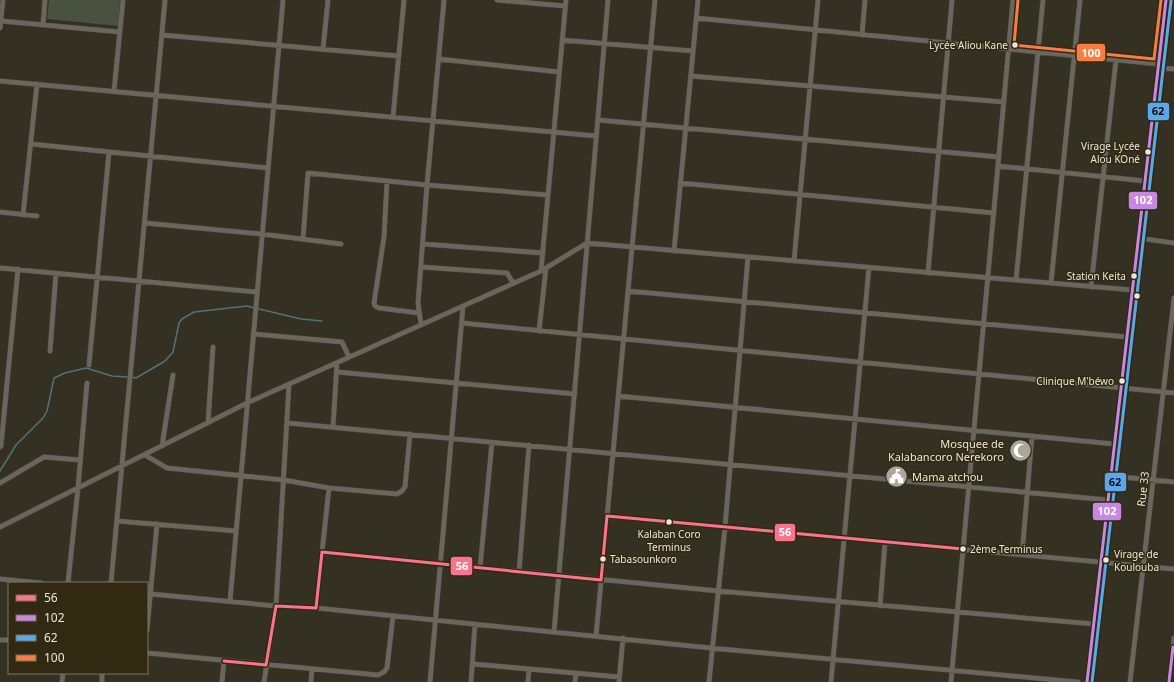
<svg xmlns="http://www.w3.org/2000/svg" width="1174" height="682" font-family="'Noto Sans',sans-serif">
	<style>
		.garden { fill: #495241 }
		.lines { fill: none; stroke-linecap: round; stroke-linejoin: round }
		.stream { stroke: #4d737d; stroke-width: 1.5 }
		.street-casing { stroke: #504c41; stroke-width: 5.5 }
		.street { stroke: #6a665e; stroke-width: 4.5 }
		.bus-1-casing { stroke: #312911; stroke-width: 6 }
		.bus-2-casing { stroke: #312911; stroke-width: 6 }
		.bus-3-casing { stroke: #312911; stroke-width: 6 }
		.bus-4-casing { stroke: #312911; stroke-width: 6 }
		.bus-1 { stroke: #fc738d; stroke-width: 3 }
		.bus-2 { stroke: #c787e3; stroke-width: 3 }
		.bus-3 { stroke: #5aa8eb; stroke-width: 3 }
		.bus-4 { stroke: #f77d43; stroke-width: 3 }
		.bus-dot { fill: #ebe6d8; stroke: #312911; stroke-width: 1.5 }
		.labels { text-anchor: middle; stroke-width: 3; stroke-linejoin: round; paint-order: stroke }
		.bus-label { font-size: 10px; fill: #ebe6d8; stroke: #312911; text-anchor: end }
		.poi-label { font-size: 11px; fill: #ebe6d8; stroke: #312911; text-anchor: end }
		.street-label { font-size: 11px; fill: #ebe6d8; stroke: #312911 }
		.line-badge { stroke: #312911; stroke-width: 1.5 }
		.badge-label { font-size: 11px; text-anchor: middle; font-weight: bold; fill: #fff }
		.pale-badge-label { font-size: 11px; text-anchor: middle; font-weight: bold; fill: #111 }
	</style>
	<rect width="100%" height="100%" fill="#343022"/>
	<path class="garden" d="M49 0H120L118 26 47 19Z"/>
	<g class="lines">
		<path class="stream" d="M132 377 136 378 165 361 173 352 179 323 182 319 194 312 247 306 301 319 322 321
			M0 471 16 445 43 418 47 411 54 378 65 373 86 368 112 376 128 377"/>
		<defs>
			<path id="street" d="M497 0 565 6
				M696 18 1158 64
				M1 21 120 32
				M43 25 45 0
				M0 28 3 0
				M162 35 399 56
				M862 35 865 0
				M562 40 693 51
				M323 49 328 0
				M439 59 559 72
				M1158 68 1174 69
				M691 76 1004 102
				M0 81 596 136
				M114 91 123 0
				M393 117 404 0
				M598 120 999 157
				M31 144 268 168
				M998 166 1145 181
				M387 181 384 237 374 303 375 306 379 308 419 313
				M680 183 994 213
				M0 212 37 216
				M23 215 37 84
				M145 223 262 234 341 244
				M1138 238 1174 243
				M303 239 308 173 427 185 548 195
				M423 244 543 253
				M674 251 698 0
				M794 261 818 0
				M421 267 507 273 513 283
				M0 268 257 292
				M541 271 566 0
				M928 273 952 0
				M1016 280 1043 0
				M1051 283 1080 0
				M1091 287 1116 60
				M628 291 1127 337
				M462 323 1174 393
				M421 324 418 303 427 185 444 0
				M539 331 546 268
				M253 334 342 342 349 357
				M50 351 56 273
				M89 365 109 152
				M337 372 575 394
				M618 396 1114 444
				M208 423 213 347
				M287 423 1108 500
				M333 427 337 363
				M162 446 173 375
				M0 447 1 446 18 269
				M145 455 167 468 284 480 329 488 397 494 402 491 405 487 410 434
				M1111 476 1174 482
				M0 483 44 457 80 460
				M607 516 1174 569
				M117 521 236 531
				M0 527 247 403 541 271 587 243 1132 290
				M322 552 718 591 1094 624
				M1022 555 1032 436
				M480 568 492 442
				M519 572 529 445
				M0 579 41 583
				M68 583 78 488 87 383
				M111 583 165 0
				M151 594 276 606 316 608 711 648 1078 682
				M230 601 283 0
				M880 606 885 542
				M316 608 329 488
				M147 630 157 524
				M554 632 608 0
				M596 636 655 0
				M0 640H9
				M147 653 378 675 384 672 387 668 393 616
				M473 664 619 677
				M62 682 63 673
				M102 682V673
				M222 682 224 661
				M264 682 276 606 289 384
				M311 682 312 669
				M430 682 463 306
				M471 682 475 624
				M528 682 529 669
				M575 682 576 673
				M619 682 623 638
				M709 682 725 527 748 257
				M831 682 869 267
				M951 682 1013 0
				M1087 682 1166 0
				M1130 682 1174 298
				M1169 682 1174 638"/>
		</defs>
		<use href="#street" class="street-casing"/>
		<use href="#street" class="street"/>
		<defs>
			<path id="bus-1" d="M607 516 963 549
				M322 552 601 580
				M601 580 607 516
				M276 606 316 608
				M316 608 322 552
				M224 661 266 665
				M266 665 276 606"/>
			<path id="bus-2" d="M1087 682 1166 0
				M1169 682 1173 647"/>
			<path id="bus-3" d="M1092 682 1171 1"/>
			<path id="bus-4" d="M1018 0 1014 45 1154 59 1161 0"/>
		</defs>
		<use href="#bus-1" class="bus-1-casing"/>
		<use href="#bus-2" class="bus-2-casing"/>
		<use href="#bus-3" class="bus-3-casing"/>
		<use href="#bus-4" class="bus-4-casing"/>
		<use href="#bus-1" class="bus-1"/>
		<use href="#bus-2" class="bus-2"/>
		<use href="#bus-3" class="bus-3"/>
		<use href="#bus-4" class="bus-4"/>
	</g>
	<defs>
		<symbol id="mosque-disc" viewBox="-11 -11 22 22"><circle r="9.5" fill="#aba698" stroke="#312911"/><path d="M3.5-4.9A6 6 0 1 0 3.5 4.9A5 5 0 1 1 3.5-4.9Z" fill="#fff"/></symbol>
		<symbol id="civic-disc" viewBox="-11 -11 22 22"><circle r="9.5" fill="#aba698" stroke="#312911"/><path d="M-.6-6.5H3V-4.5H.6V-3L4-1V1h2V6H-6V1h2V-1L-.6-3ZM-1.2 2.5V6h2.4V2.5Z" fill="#fff"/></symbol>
	</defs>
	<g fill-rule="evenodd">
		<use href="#mosque-disc" x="1008" y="438" width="25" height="25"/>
		<use href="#civic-disc" x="884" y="464" width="25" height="25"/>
	</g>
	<g class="bus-dot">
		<circle cx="1015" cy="45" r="3.5"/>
		<circle cx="1148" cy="152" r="3.5"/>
		<circle cx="1134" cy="276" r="3.5"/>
		<circle cx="1137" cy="296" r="3.5"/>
		<circle cx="1122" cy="381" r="3.5"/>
		<circle cx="669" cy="522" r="3.5"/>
		<circle cx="963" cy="549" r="3.5"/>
		<circle cx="603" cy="559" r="3.5"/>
		<circle cx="1106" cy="560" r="3.5"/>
	</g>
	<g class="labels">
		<g class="bus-label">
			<text x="1008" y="49">Lycée Aliou Kane</text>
			<text x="1140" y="150">Virage Lycée<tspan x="1140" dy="13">Alou KOné</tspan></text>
			<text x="1126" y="280">Station Keita</text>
			<text x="1114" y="385">Clinique M'béwo</text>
			<text x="669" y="538" text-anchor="middle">Kalaban Coro<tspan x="669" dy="13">Terminus</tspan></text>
			<text x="970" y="553" text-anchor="start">2ème Terminus</text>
			<text x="1114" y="558" text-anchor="start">Virage de<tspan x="1114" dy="13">Koulouba</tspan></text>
			<text x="610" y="563" text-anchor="start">Tabasounkoro</text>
		</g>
		<g class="poi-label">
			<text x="1004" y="448">Mosquee de<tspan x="1004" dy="13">Kalabancoro Nerekoro</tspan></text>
			<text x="912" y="481" text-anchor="start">Mama atchou</text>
		</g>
		<g class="street-label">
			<text transform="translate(1143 489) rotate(-83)" y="4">Rue 33</text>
		</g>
	</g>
	<g class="line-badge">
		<rect x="1076" y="43" width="30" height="19" rx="4" fill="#f77d43"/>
		<rect x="1147" y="102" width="23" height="19" rx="4" fill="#5aa8eb"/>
		<rect x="1128" y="191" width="30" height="19" rx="4" fill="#c787e3"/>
		<rect x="1104" y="472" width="23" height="20" rx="4" fill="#5aa8eb"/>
		<rect x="1092" y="502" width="30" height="19" rx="4" fill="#c787e3"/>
		<rect x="774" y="523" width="22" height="19" rx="4" fill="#fc738d"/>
		<rect x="450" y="556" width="23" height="20" rx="4" fill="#fc738d"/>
	</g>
	<g class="badge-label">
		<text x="1091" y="57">100</text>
		<text x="1143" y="204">102</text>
		<text x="1107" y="515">102</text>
		<text x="785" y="536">56</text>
		<text x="462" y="570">56</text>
	</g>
	<g class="pale-badge-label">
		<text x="1158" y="115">62</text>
		<text x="1115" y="486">62</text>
	</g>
	<rect x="8" y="582" width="140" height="92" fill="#312911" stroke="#7b7561"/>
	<rect x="16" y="595" width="20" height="6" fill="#fc738d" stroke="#7b7561"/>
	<text x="44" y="602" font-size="12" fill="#ebe6d8">56</text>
	<rect x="16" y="615" width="20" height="6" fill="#c787e3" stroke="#7b7561"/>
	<text x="44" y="622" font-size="12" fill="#ebe6d8">102</text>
	<rect x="16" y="635" width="20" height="6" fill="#5aa8eb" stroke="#7b7561"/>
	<text x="44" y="642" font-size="12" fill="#ebe6d8">62</text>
	<rect x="16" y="655" width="20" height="6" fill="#f77d43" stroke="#7b7561"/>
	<text x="44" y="662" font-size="12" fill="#ebe6d8">100</text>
</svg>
